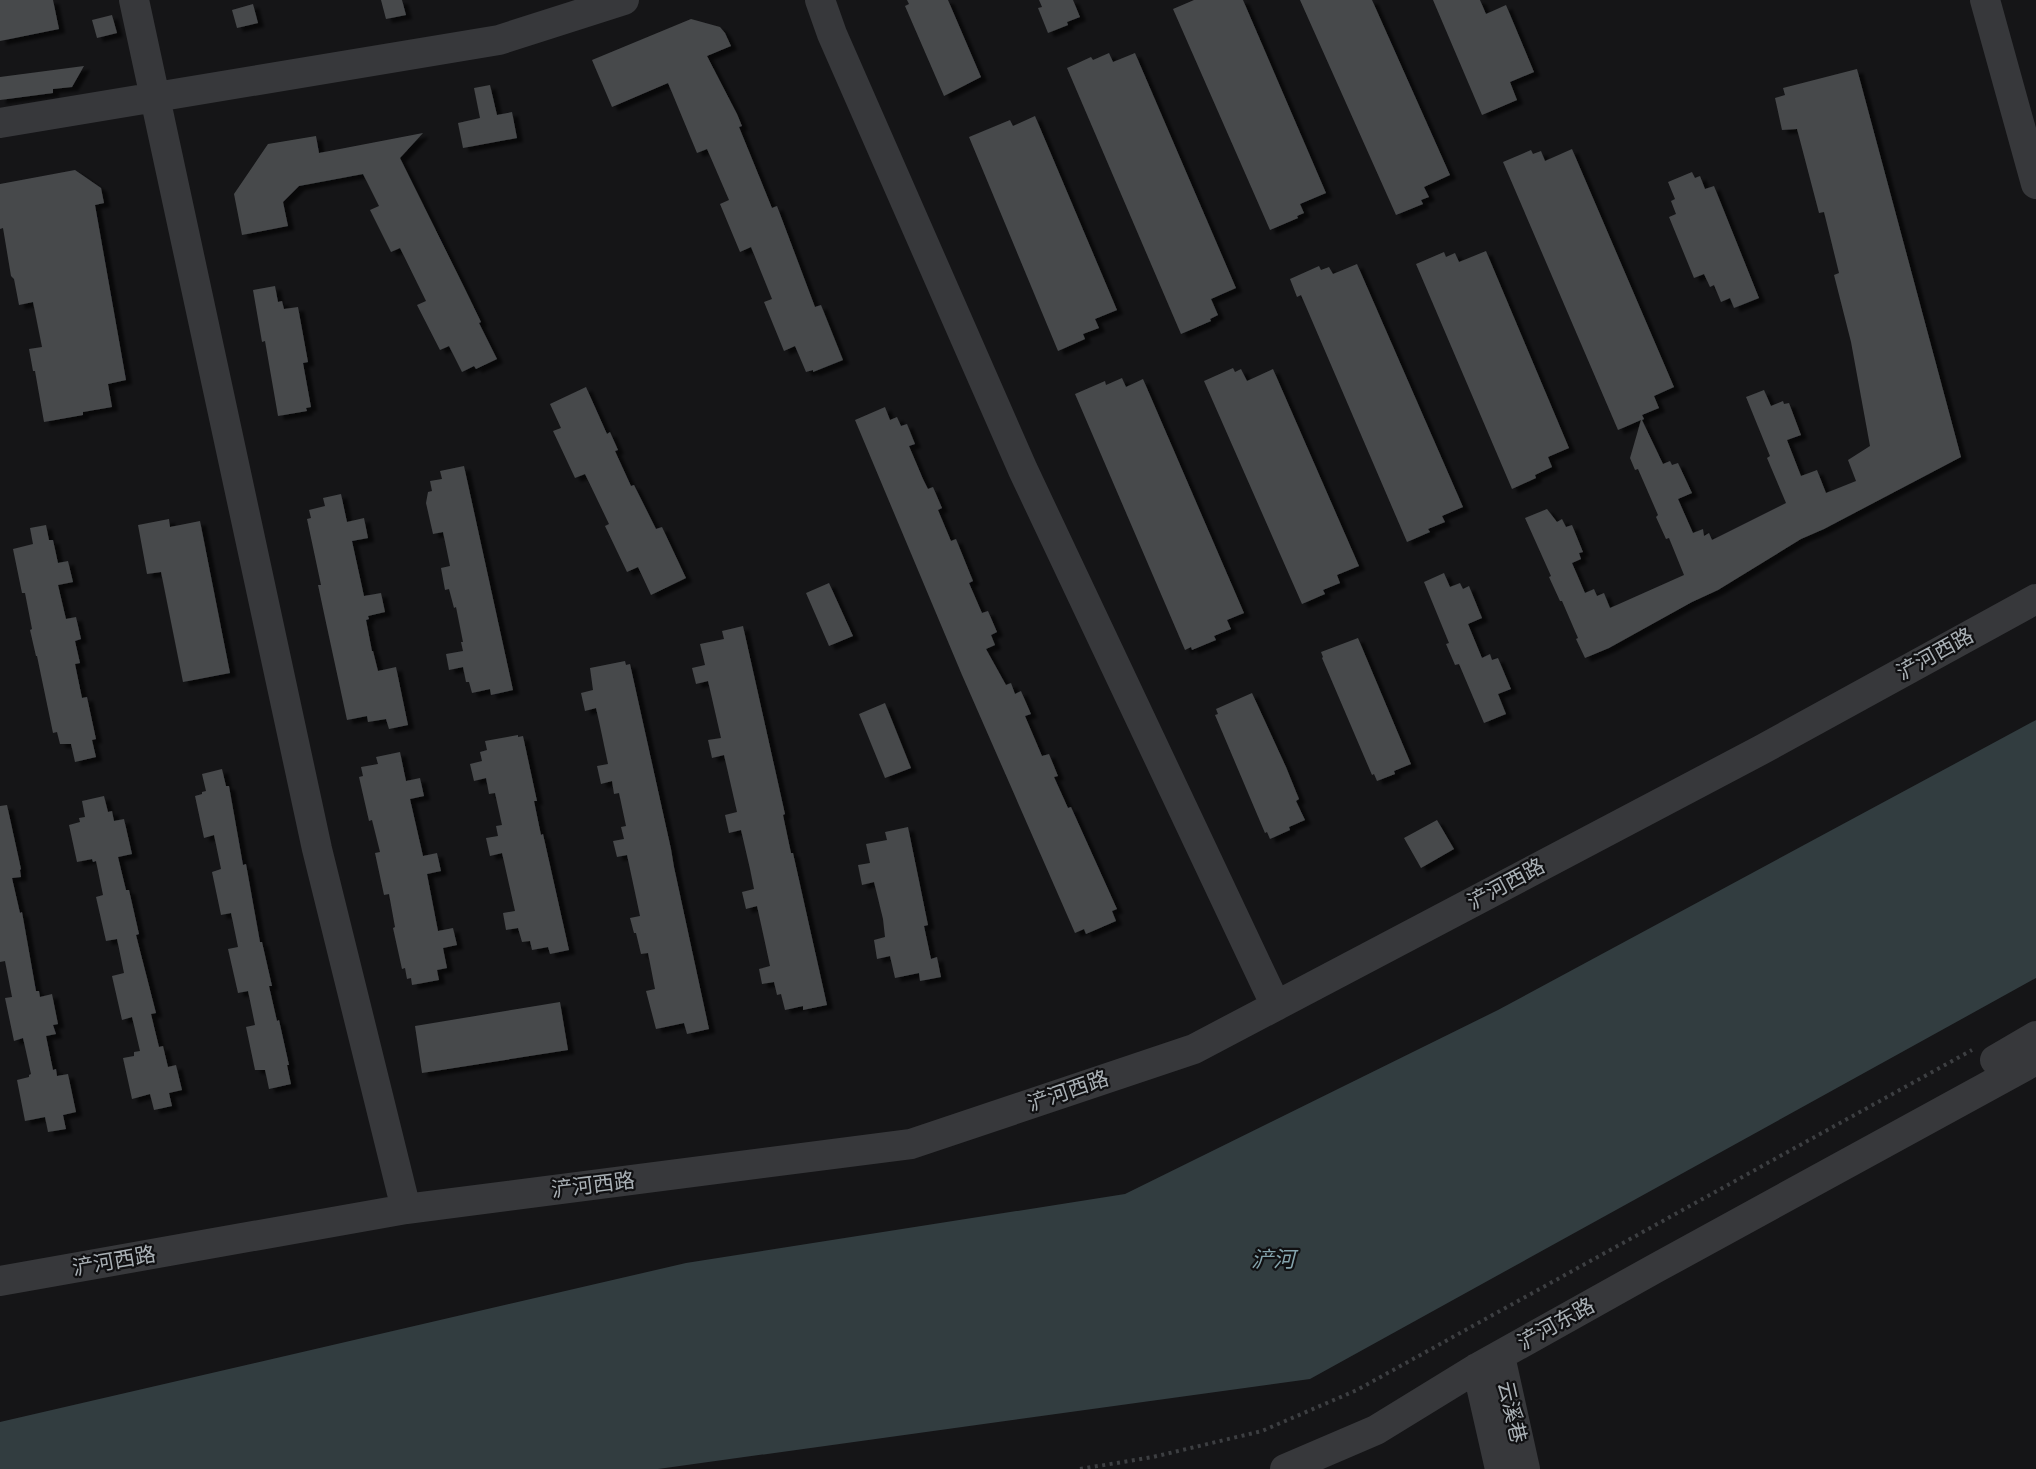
<svg xmlns="http://www.w3.org/2000/svg" width="2036" height="1469" font-family="Jost,'Noto Sans SC',sans-serif">
	<style>
		.water { fill: #323d40 }
		.building { fill: #47494b; filter: url(#shadow) }
		.lines { fill: none; stroke-linecap: round; stroke-linejoin: round }
		.path { stroke: #3d3f42; stroke-width: 4; stroke-dasharray: 3 4.5; stroke-linecap: butt }
		.minor { stroke: #37383b; stroke-width: 30 }
		.labels { text-anchor: middle; stroke-width: 4.5; stroke-linejoin: round; paint-order: stroke }
		.street-label { font-size: 21px; fill: #a9b0b5; stroke: #101012 }
		.water-label { font-size: 22px; font-style: italic; fill: #84a3ac; stroke: #101012 }
	</style>
	<defs>
		<filter id="shadow"><feDropShadow dx="6" dy="4" stdDeviation="1.5" flood-color="#0009"/></filter>
	</defs>
	<rect width="100%" height="100%" fill="#151517"/>
	<path class="water" d="M2036 720V978L1310 1379 658 1469H0V1422L686 1263 1125 1194 1498 1010Z"/>
	<path class="building" d="M0 0H53L59 29 0 41Z
		M381 0H402L406 15 386 19Z
		M907 0H948L981 77 944 96 905 6 909 4Z
		M1039 0H1073L1080 17 1067 22 1068 25 1048 33 1038 8 1042 7Z
		M1194 0H1243L1326 193 1300 204 1304 213 1297 216 1298 218 1270 230 1173 9Z
		M1300 0H1372L1450 175 1424 187 1429 197 1421 200 1423 204 1396 215Z
		M1433 0H1480L1486 14 1506 5 1534 72 1510 82 1517 100 1482 115Z
		M253 4 258 23 237 28 232 10Z
		M112 15 117 33 97 38 92 20Z
		M691 19 720 27 725 33 731 46 707 56 737 114 742 126 739 127 772 208 777 206 815 307 821 305 843 360 813 372V370L806 372 795 346 784 351 764 302 772 299 751 247 740 252 720 204 729 200 707 149 697 153 668 83 612 107 592 60Z
		M1109 53 1113 62 1135 53 1236 288 1211 299 1218 315 1210 319 1211 321 1181 334 1067 68 1091 57 1093 60Z
		M84 66 72 87 53 89V93L0 100V77Z
		M1857 69 1961 457 1824 529 1801 539 1718 590 1692 602 1609 648 1585 658 1576 639 1578 638 1562 601H1560L1549 577 1551 576 1525 518 1547 509 1557 522 1562 519 1566 527 1572 525 1583 552 1579 553 1581 559 1572 563 1585 593 1594 589 1597 596 1604 593 1610 608 1684 575 1669 538 1666 539 1656 517 1658 515 1638 469 1635 470 1630 458 1641 420 1618 430 1503 162 1531 150 1533 154 1541 151 1545 161 1572 149 1674 387 1654 396 1659 408 1642 415 1644 419 1642 420 1663 464 1670 461 1672 465 1678 463 1692 493 1678 499 1693 533 1703 529 1704 536 1709 533 1712 540 1786 503 1767 458 1770 456 1746 397 1764 390 1771 406 1783 401 1784 404 1789 403 1801 435 1787 440 1801 476 1817 470 1826 493 1856 481 1848 460 1870 446 1851 342 1834 275 1839 273 1824 212 1819 213 1797 129 1782 130 1775 98 1785 95 1783 88Z
		M490 85 497 115 512 112 517 138 463 148 458 123 480 118 474 88Z
		M1035 116 1117 310 1095 319 1099 328 1083 334 1085 339 1058 351 969 137 1010 120 1013 126Z
		M423 133 400 158 464 287 481 322 479 323 497 359 476 369 474 366 462 372 449 346 440 350 417 305 426 301 400 248 391 252 370 210 379 206 363 174 299 186 283 202 288 226 242 235 234 194 268 144 316 136 319 153Z
		M75 170 101 188 104 203 95 205 126 380 108 384 112 407 83 412V415L44 422 35 371H33L29 349 42 347 33 302 19 305 14 279 11 276 3 228 0 229V184Z
		M1692 172 1695 178 1700 176 1705 189 1714 186 1759 298 1734 308 1730 298 1721 302 1714 285 1710 287 1704 274 1694 278 1669 217 1676 214 1671 201 1675 199 1668 182Z
		M1486 251 1569 448 1548 457 1552 467 1535 475 1536 478 1512 489 1416 264 1444 252 1446 257 1455 253 1459 262Z
		M1357 264 1463 507 1442 516 1445 522 1428 529 1430 532 1407 542 1301 295 1297 297 1290 279 1319 266 1321 270 1329 267 1333 274Z
		M275 286 278 302 282 301 284 309 298 307 308 362 303 363 311 407 306 408 307 411 278 416 265 341 262 342 253 290Z
		M1233 368 1235 372 1241 369 1247 381 1273 369 1359 566 1337 575 1340 583 1323 590 1325 594 1302 604 1204 381Z
		M1122 378 1126 387 1143 379 1244 613 1227 620 1231 629 1214 636 1216 640 1192 650 1191 647 1185 650 1075 394 1105 381 1106 385Z
		M586 387 607 434 610 432 618 450 615 451 631 486 634 485 656 529 662 527 686 578 651 595 638 567 627 572 605 526 609 524 585 474 575 478 553 431 561 428 550 404Z
		M885 407 890 420 897 417 901 426 907 424 915 444 909 446 923 479 928 489 933 487 942 508 938 510 951 541 956 539 973 581 969 583 982 613 988 611 997 632 991 635 995 645 986 649 1006 685 1011 683 1015 694 1021 691 1031 714 1025 716 1042 756 1049 754 1058 776 1054 777 1068 808 1071 807 1117 909 1112 911 1116 921 1086 934 1084 929 1075 933 962 675 855 420Z
		M464 466 513 690 491 695 490 689 472 693 469 682H466L463 667 449 670 446 654 463 651 461 642H463L456 607 454 608 449 589 445 590 441 568 450 566 443 532 433 534 426 503 428 492 432 491 430 481 442 479 440 471Z
		M341 494 347 522 364 518 368 538 352 541 364 596 381 593 385 612 368 616 369 619 366 620 372 651H373L378 671 396 667 408 725 389 729 386 719 368 722 367 716 347 720 325 618 318 585H321L307 519 311 518 309 510 325 506 323 498Z
		M169 519 170 527 200 521 230 673 183 682 161 572 147 574 138 525Z
		M46 525 49 540H53L58 563 68 561 73 582 58 585 66 619 76 617 81 639 75 641 80 663 75 664 82 698 87 697 96 739 92 740 96 757 75 762 71 744H60L57 732 53 733 37 656H36L30 630 32 629 25 593H22L13 549 33 544 30 528Z
		M1444 573 1450 587 1460 583 1463 589 1469 586 1482 618 1468 624 1482 658 1490 654 1492 660 1498 658 1511 689 1498 694 1506 714 1484 723 1459 664 1455 665 1446 644 1449 643 1424 582Z
		M829 583 853 636 829 646 806 593Z
		M743 626 785 814 783 815 791 853H793L827 1005 803 1010V1006L785 1010 781 994 777 995 774 982 762 984 759 969 770 966 764 938 757 906 746 909 742 892 754 889 750 869 741 830 729 833 725 815 737 812 724 755 712 758 708 740 721 738 708 681 696 684 692 668 705 665 700 644 724 639 722 631Z
		M1358 638 1411 764 1394 771 1395 774 1377 781 1374 774 1372 775 1322 658 1323 657 1321 652Z
		M625 661 626 665 630 664 671 849 674 867 709 1029 687 1034 684 1023 656 1029 646 991 655 989 648 953 641 954 636 933H634L630 918 640 916 627 855 617 857 613 841 624 839 621 827 626 826 619 793 614 794 612 781 601 784 597 766 608 764 600 726 596 708 585 711 581 693 593 690 590 668Z
		M1252 693 1286 767 1299 799 1296 801 1305 820 1289 827 1290 830 1270 839 1267 832 1265 833 1215 715 1218 714 1216 709Z
		M885 703 911 768 885 778 859 714Z
		M518 735V737L523 736 537 801H534L541 835 543 834 569 950 550 954 548 947 532 950 530 941 522 942 518 928 506 930 503 913 515 911 502 853 490 856 486 838 498 836 496 826 502 825 495 793 489 794 486 778 474 781 470 764 482 761 480 752 487 750 485 741Z
		M400 752 406 781 420 778 424 796 410 799 423 856 437 853 441 871 427 874 438 931 453 928 457 945 443 948 447 968 437 970 439 980 412 985 411 978 407 979 405 968 402 969 393 928 395 927 389 894 384 895 375 853 380 852 372 820 369 821 359 777 363 776 361 767 378 764 376 757Z
		M222 769 226 786H229L243 865 246 864 260 942H262L272 986H269L277 1021 279 1020 289 1065H287L291 1084 269 1089 265 1070H255L246 1027 255 1025 248 991 238 993 228 949 238 947 231 913 221 915 212 872 221 869 214 835 204 838 195 796 202 794V792L206 791 202 774Z
		M104 796 108 812 112 811 114 821 124 819 132 854 118 857 126 890H129L139 934 136 935 156 1013 151 1014 159 1047 163 1046 168 1067 176 1065 182 1090 169 1093 172 1106 154 1110 150 1094 132 1099 123 1058 134 1056V1052L140 1051 132 1017 122 1020 112 976 124 973 117 939 106 941 96 897 103 895 96 861 93 862 92 859 77 862 69 825 80 822 79 818 85 817 82 801Z
		M7 805 21 869 20 870 21 877 12 878 20 913 22 912 36 991H39L40 997 52 994 58 1024 53 1025 56 1034 46 1036 53 1070 56 1069 57 1076 68 1074 76 1112 63 1115 66 1129 48 1132 45 1117 25 1121 17 1080 29 1077V1075L31 1074 23 1038 14 1041 5 998 12 997 5 961 0 962V806Z
		M1437 820 1454 849 1421 868 1404 838Z
		M908 827 928 925 924 926 931 959 937 957 941 977 920 981 919 973 895 978 890 956 877 959 874 940 885 937 883 919 874 882 862 885 858 865 870 863 866 844 887 840 885 832Z
		M560 1002 568 1050 422 1073 415 1026Z"/>
	<g class="lines">
		<path class="path" d="M1080 1469 1153 1457 1262 1431 1357 1390 1972 1050"/>
		<path class="minor" d="M134 0 317 849 406 1209
			M820 0 832 34 1023 470 1276 1006
			M1985 0 2036 184
			M0 123 499 40 624 0
			M1995 1060 2036 1036
			M0 1281 406 1209 911 1144 1194 1049 1761 750 2036 599
			M1500 1356 1525 1469
			M1477 1368 1500 1469
			M1285 1469 1376 1430 1477 1368 1656 1268 2036 1060"/>
	</g>
	<g class="labels">
		<g class="street-label">
			<text transform="translate(1935 654) rotate(-29)" y="7">浐河西路</text>
			<text transform="translate(1506 884) rotate(-28)" y="7">浐河西路</text>
			<text transform="translate(1068 1091) rotate(-19)" y="7">浐河西路</text>
			<text transform="translate(593 1185) rotate(-7)" y="7">浐河西路</text>
			<text transform="translate(114 1261) rotate(-10)" y="7">浐河西路</text>
			<text transform="translate(1556 1324) rotate(-29)" y="7">浐河东路</text>
			<text transform="translate(1512 1412) rotate(77)" y="7">云溪巷</text>
		</g>
		<g class="water-label">
			<text x="1273" y="1267">浐河</text>
		</g>
	</g>
</svg>
